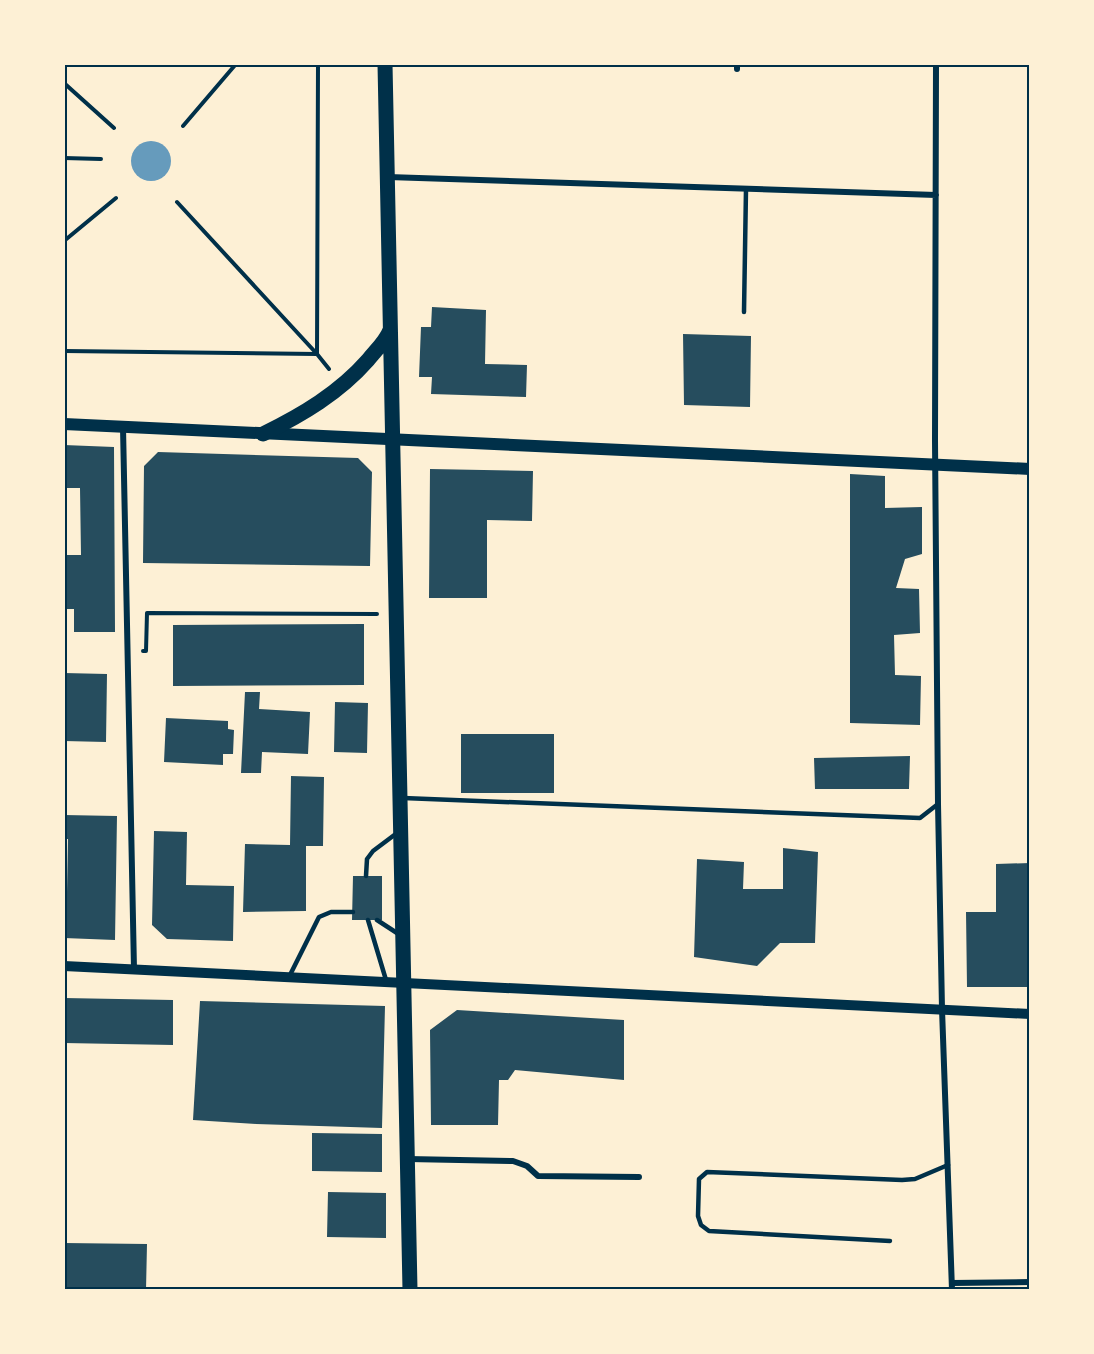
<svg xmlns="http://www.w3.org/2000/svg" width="1094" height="1354" font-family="Karla,sans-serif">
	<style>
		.water { fill: #669bbc }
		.building { fill: #264d5e }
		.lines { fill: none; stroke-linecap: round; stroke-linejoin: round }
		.path { stroke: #003049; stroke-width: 4 }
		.service { stroke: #003049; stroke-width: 4.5 }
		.minor { stroke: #003049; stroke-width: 6 }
		.tertiary { stroke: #003049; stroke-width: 10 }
		.secondary { stroke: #003049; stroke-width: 12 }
		.primary { stroke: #003049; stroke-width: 15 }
		.neatline { fill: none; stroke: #003049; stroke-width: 2 }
	</style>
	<rect width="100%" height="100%" fill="#fdf0d5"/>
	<path class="water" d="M131 161a20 20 0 1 1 40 0a20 20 0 1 1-40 0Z"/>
	<path class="building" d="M432 307 486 310 485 364 527 365 526 397 431 394 432 377H419L421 327H431Z
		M683 334 751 336 750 407 684 405Z
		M64 445 114 447 115 632H74V609H64V555H81L80 488H64Z
		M158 452 358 458 372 472 370 566 143 563 144 466Z
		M430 469 533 471 532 521 487 520V598H429Z
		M850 474 885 476V508L922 507V554L905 559 896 588 919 589 920 633 894 635 895 675 921 676 920 725 850 723Z
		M364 624V685L173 686V625Z
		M64 673 107 674 106 742 64 741Z
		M245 692H260L259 709 310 712 308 754 262 752 261 773H241Z
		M335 702 368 703 367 753 334 752Z
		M166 718 228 721V729L234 730 233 754H223V765L164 762Z
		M461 734H554V793H461Z
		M910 756 909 789H815L814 758Z
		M291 776 324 777 323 846H306V911L243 912 245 844 290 845Z
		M64 815 117 816 115 940 64 938V892H67L68 839H64Z
		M154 831 187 832 186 885 234 886 233 941 167 939 152 925Z
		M783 848 818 852 815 943H780L757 966 694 957 697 859 744 862 743 889H783Z
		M1030 863V987H967L966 912H996V864Z
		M353 876H382V920H352Z
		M64 998 173 1000V1045L64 1043Z
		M200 1001 385 1006 382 1128 256 1124 193 1120Z
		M457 1010 624 1020V1080L515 1070 508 1080H499L498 1125H431L430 1030Z
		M312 1133 382 1134V1172L312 1171Z
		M328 1192 386 1193V1238L327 1237Z
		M64 1243 147 1244 146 1290H64Z"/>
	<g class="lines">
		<path class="path" d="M64 83 114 128
			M183 126 236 64
			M64 158 101 159
			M177 202 317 354 329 369
			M64 241 116 198
			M64 351 317 354
			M317 354 318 64
			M143 651H146L147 613 377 614"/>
		<path class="service" d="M744 312 746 189
			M403 798 920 818 938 804
			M366 876 367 859 373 851 397 833
			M368 920 386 980
			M377 920 400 935
			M289 977 319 917 331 912H353
			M890 1241 709 1231 701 1225 698 1216 699 1179 707 1172 902 1180 915 1179 948 1165"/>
		<path class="minor" d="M737 64V69
			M936 64 935 441 938 804 942 1009 952 1290
			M388 177 936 195
			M123 427 134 969
			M408 1159 513 1161 527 1166 538 1176 639 1177
			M952 1283 1030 1282"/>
		<path class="tertiary" d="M64 966 1030 1014"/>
		<path class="secondary" d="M64 424 1030 469"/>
		<path class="primary" d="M385 64 410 1290
			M263 434C302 415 339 393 368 360 376 350 386 341 390 330"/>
	</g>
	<rect width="1094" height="1354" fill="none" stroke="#fdf0d5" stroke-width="132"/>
	<rect x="66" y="66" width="962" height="1222" class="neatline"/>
</svg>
